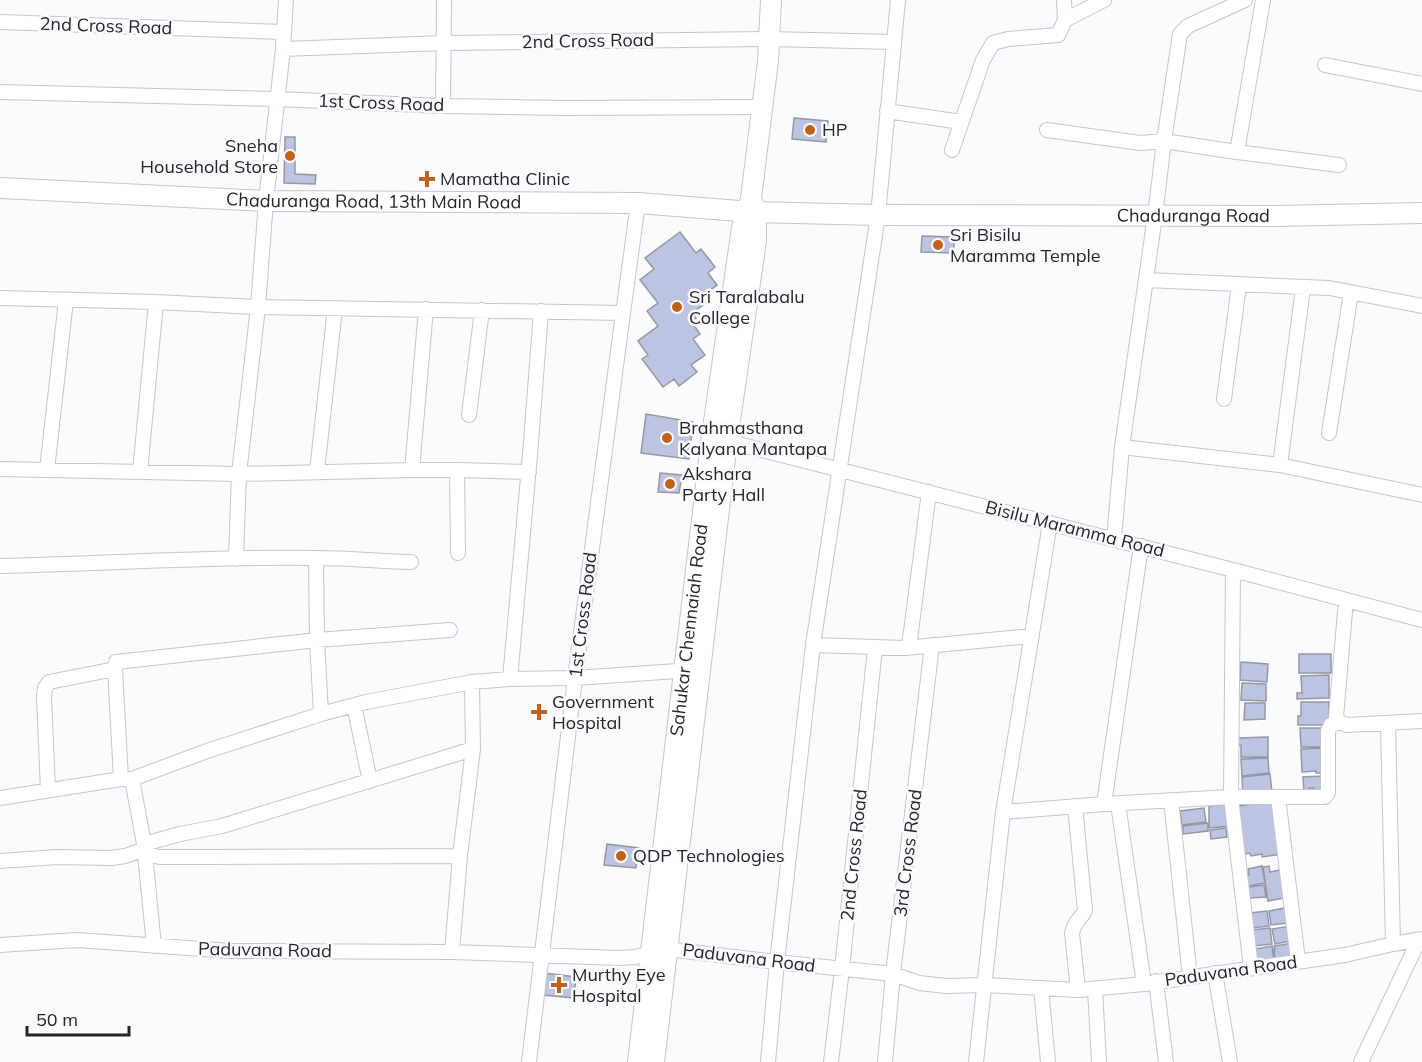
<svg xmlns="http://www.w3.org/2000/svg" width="1422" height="1062" font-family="Mulish,sans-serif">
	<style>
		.building { fill: #bdc4e1; stroke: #9597a2; stroke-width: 1.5 }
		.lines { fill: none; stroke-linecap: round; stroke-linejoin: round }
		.street-casing { stroke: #c3c6d1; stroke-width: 16 }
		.secondary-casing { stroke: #c3c6d1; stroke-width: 22 }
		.street { stroke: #fff; stroke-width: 14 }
		.secondary { stroke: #fff; stroke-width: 20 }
		.poi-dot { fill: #c1621c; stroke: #fafbfd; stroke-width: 2 }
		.labels { text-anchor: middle; stroke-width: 5; stroke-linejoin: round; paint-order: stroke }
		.street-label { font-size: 18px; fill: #242529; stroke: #fafbfd }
		.poi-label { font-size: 18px; fill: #242529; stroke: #fafbfd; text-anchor: start }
	</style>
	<rect width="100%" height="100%" fill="#fafbfd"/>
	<path class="building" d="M794 118 828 121 826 142 792 139Z
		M285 137H295V174L316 175 315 184 284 183Z
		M680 232 696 253 701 249 715 267 708 273 717 285 701 297 706 303 692 313 696 318 691 321 700 334 693 339 705 355 691 365 697 372 679 386 674 379 663 387 642 359 648 355 638 341 658 326 647 311 658 303 640 280 654 269 645 258Z
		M922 236 955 237 953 253 921 252Z
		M646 414 693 422 689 459 641 453Z
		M660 473 682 475 679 493 658 492Z
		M1299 654H1331V673H1299Z
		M1241 662 1268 664 1267 682 1240 680Z
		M1329 675V698L1297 699V693H1302L1301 676Z
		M1242 683 1266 684V701L1241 700Z
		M1301 702H1329V725H1298V716H1301Z
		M1245 703H1265V719L1244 720Z
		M1300 728H1322L1323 747H1301Z
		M1268 737V757H1241V745H1238V738Z
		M1323 748 1324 773H1316V771L1302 772 1301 749Z
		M1268 758 1269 773 1242 776 1241 759Z
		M1270 774 1272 793 1264 790 1263 792 1243 795 1242 777Z
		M1323 776V789L1314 790V788H1309V791H1304L1303 777Z
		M1275 801 1282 854 1262 857V854L1251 856 1250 853 1245 854 1238 806Z
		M1227 804 1229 826 1209 828V806Z
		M1204 808 1206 822 1182 825 1180 811Z
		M1208 823V831L1183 834V826Z
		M1226 828 1227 837 1211 839 1210 830Z
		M607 844 639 848 636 868 604 865Z
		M1262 866 1265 883 1248 886 1246 875H1249L1248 869Z
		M1269 866 1270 872 1280 870 1284 898 1268 901 1263 867Z
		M1264 885 1266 897 1249 898 1248 887Z
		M1285 908 1287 923 1271 925 1269 911Z
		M1267 911 1269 926 1252 928 1250 913Z
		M1290 926 1292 941 1275 944 1272 929Z
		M1270 928 1272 944 1254 946 1252 930Z
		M1293 943 1295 959 1275 962 1274 949H1275L1274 946Z
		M1272 946 1274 961 1257 964 1255 949Z
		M544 973 576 977 574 998 542 995Z"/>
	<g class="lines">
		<defs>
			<path id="street" d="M1065 20 1104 0
				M0 22 283 32
				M283 49 443 43 770 39 894 42
				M1325 65 1422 84
				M0 92 277 99 443 106 563 108 763 107
				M443 106 444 0
				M887 111 961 122
				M1047 130 1140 143 1164 141 1180 34 1188 26 1245 0
				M952 150 983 60 993 43 1008 39 1058 35 1065 20 1064 0
				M1237 152 1339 165
				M1146 280 1329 288 1422 306
				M0 298 156 302 258 307 623 313
				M1224 399 1239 285
				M469 415 482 310
				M1329 433 1351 293
				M727 441 1233 570 1422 620
				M1122 447 1280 465 1422 495
				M1280 465 1303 288
				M0 469 239 474 412 470H457L529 472
				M47 470 66 300
				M412 470 426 309
				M457 470 458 553
				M317 471 335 308
				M140 472 156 302
				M1114 539 1122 447 1155 216 1164 141 1237 152 1263 0
				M316 558 317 640 321 714
				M236 559 239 474 258 307 266 201 283 49 286 0
				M0 566C105 564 210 556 315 558 347 558 379 561 411 562
				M1233 570 1231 797 1251 968
				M1346 600 1336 717 1340 722 1347 725 1422 721
				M813 645 905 648 1032 636
				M909 647 929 492
				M510 679 530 455 541 311
				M354 705 370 781
				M1388 723 1393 944
				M121 779 115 669 116 662 317 640 450 630
				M132 779 144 844 154 946
				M48 790 44 697 45 688 49 682 115 669
				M1278 797 1298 961
				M0 798 121 779H132L207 751 321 714 366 702 472 682 510 679 575 678 692 670
				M1171 800 1190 977
				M1104 804 1231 797H1325L1328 793V731L1331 725 1340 722
				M1118 804 1144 984
				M1075 806 1085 911C1079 921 1075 920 1072 933L1078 990
				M1003 812 1104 804 1141 546
				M144 844 180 834 222 826 473 749
				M145 854 160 857H212L460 856
				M0 861 57 857 112 858 125 856 145 849
				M0 945 77 940 230 951 452 952 618 958 635 957 667 949 777 962 893 974 919 983 946 986 984 985 1078 990 1144 984 1345 955 1393 944 1422 939
				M452 952 460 856 473 749 472 682
				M1215 973 1230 1062
				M1156 981 1166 1062
				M1041 988 1048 1062
				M1095 989 1099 1062
				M529 1062 575 678 623 313 638 203
				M768 1062 777 962 813 645 878 215 898 0
				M831 1062 842 969 875 648
				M885 1062 893 974 932 645
				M976 1062 1003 812 1050 523
				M1361 1062 1419 940"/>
			<g id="secondary">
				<path id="s1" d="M0 188 266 201 638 203 752 212 878 215 1275 216 1422 213"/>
				<path id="s2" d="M638 1062 712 435 742 228 751 198 768 61 771 0"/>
				<path d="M654 1062 727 441 756 241V211L753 204"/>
			</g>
		</defs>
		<use href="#street" class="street-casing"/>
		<use href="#secondary" class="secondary-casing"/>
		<use href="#street" class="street"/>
		<use href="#secondary" class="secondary"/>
	</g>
	<g class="poi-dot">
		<circle cx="810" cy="130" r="6"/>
		<circle cx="290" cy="156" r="6"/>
		<path d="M424 170h6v6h6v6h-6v6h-6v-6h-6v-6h6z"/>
		<circle cx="938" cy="245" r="6"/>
		<circle cx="677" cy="307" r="6"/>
		<circle cx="667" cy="438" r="6"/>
		<circle cx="670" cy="484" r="6"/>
		<path d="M536 703h6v6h6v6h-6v6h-6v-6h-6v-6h6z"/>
		<circle cx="621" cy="856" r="6"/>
		<path d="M556 976h6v6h6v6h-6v6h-6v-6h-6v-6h6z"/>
	</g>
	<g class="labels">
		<g class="street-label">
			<text transform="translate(106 26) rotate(2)" y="6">2nd Cross Road</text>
			<text transform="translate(588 41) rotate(-1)" y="6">2nd Cross Road</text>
			<text transform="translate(381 103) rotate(2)" y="6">1st Cross Road</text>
			<text dy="6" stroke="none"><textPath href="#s1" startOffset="374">Chaduranga Road, 13th Main Road</textPath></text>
			<text dy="6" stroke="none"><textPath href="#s1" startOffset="1194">Chaduranga Road</textPath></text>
			<text transform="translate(1075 529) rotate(14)" y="6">Bisilu Maramma Road</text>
			<text transform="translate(583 615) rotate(-83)" y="6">1st Cross Road</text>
			<text dy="6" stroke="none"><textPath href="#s2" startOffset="435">Sahukar Chennaiah Road</textPath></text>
			<text transform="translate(908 853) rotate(-83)" y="6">3rd Cross Road</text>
			<text transform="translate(854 855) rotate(-84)" y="6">2nd Cross Road</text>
			<text transform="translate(265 950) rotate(1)" y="6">Paduvana Road</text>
			<text transform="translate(749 958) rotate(7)" y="6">Paduvana Road</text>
			<text transform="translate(1231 971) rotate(-8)" y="6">Paduvana Road</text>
		</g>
		<g class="poi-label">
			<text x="822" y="136">HP</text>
			<text x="278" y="152" text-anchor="end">Sneha<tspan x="278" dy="21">Household Store</tspan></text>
			<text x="440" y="185">Mamatha Clinic</text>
			<text x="950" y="241">Sri Bisilu<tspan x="950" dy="21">Maramma Temple</tspan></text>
			<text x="689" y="303">Sri Taralabalu<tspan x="689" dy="21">College</tspan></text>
			<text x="679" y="434">Brahmasthana<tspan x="679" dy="21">Kalyana Mantapa</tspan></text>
			<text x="682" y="480">Akshara<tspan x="682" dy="21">Party Hall</tspan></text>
			<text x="552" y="708">Government<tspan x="552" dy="21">Hospital</tspan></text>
			<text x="633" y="862">QDP Technologies</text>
			<text x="572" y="981">Murthy Eye<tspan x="572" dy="21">Hospital</tspan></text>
		</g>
	</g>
	<path d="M27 1026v9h102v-9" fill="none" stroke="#242529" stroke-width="3"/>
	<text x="36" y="1026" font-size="18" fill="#242529" stroke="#fafbfd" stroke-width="4.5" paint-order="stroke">50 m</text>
</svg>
